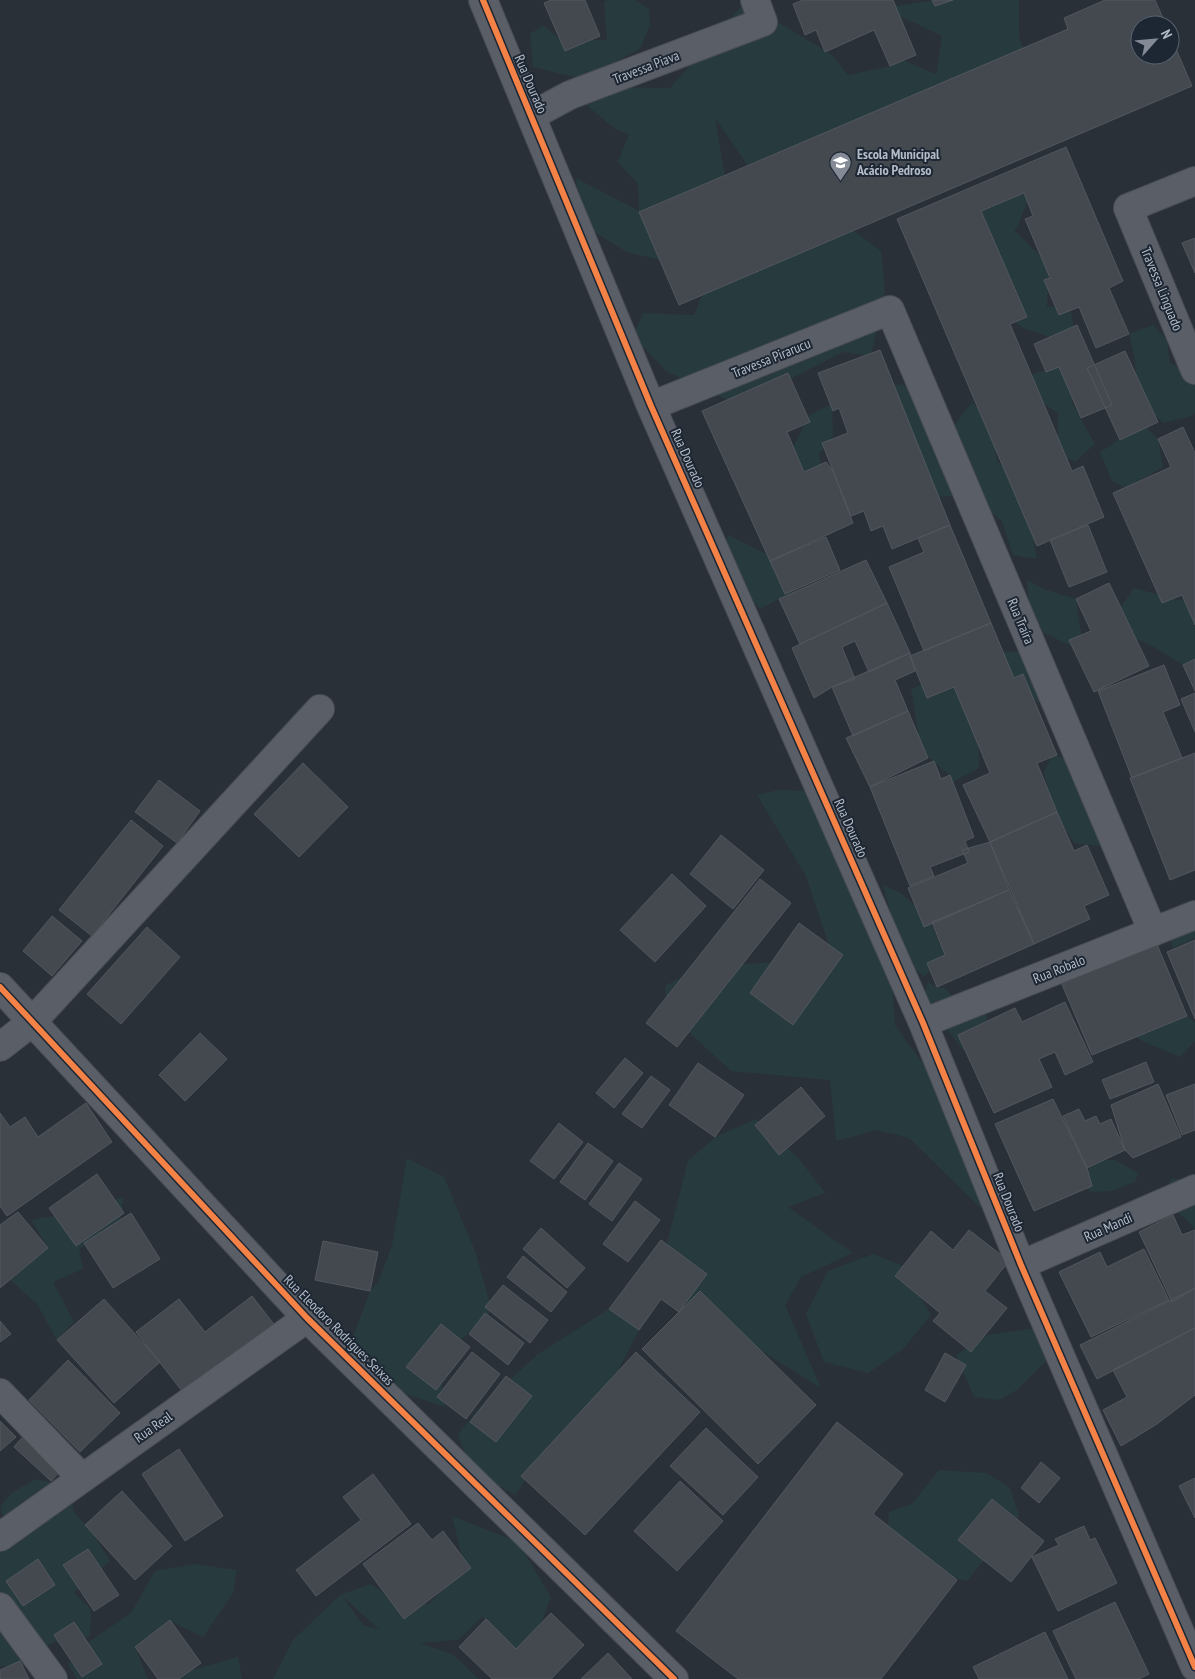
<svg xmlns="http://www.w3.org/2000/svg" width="1195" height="1679" font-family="'PT Sans Narrow',sans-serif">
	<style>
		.green { fill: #273a3e; fill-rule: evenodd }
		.building { fill: #444950; stroke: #52575f }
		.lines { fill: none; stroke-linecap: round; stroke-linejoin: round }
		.minor-casing { stroke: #484c53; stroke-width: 30 }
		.minor { stroke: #5a5e66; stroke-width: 28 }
		.cycleway-casing { stroke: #1d2633; stroke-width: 9 }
		.cycleway { stroke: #f48246; stroke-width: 6 }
		.labels { text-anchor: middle; stroke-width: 4; stroke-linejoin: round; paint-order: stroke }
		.street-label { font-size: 14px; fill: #b4bcc9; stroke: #1d2633 }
		.poi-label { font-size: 14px; font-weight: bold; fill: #b4bcc9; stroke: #1d2633; text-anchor: start }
	</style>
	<rect width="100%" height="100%" fill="#2a3038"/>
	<path class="green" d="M608 0H635L649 9 650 25 640 49 583 79 533 67 530 34 543 25 561 40H607L604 2Z
		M937 0H1019V37L1031 69 748 166 715 118 731 211 660 260 627 252 581 224 576 178 639 211 638 184 618 162 629 134 617 130 581 101 605 87 670 88 745 2 832 55 848 75 890 66 902 60 936 74 942 36 883 8Z
		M1030 194 1018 226 1014 230 1049 264 1047 307H1070L1075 333 1050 337 1025 329 992 307 970 230 985 198Z
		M849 227 881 251 885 292 871 356 843 352 763 393 734 403 666 371 633 336 643 313 694 315 722 245Z
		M1153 325 1167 340 1170 363 1193 373 1195 376V413L1192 416 1163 423 1136 394 1135 359 1129 334Z
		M1059 367 1072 384V403L1095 444 1076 461 1058 456V413L1041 402 1032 374Z
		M922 384 947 435 972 402 992 424 997 462 1022 478 1037 559 1013 555 1002 521 974 501 971 495 939 497 908 446 883 385Z
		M832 404 833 436 819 454 823 473 806 474 793 448 809 415Z
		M1143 424 1158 439 1163 467 1126 488 1112 481 1100 452Z
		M728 535 791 566 799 584 789 599H779L760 609 744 591 722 556Z
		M1027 580 1044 589 1076 599 1084 652 1030 626Z
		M1134 588 1195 604V661L1183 665 1156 648 1124 633 1121 607Z
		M1028 651 1058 697 1037 702 1019 683 994 677 1002 652Z
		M950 674 978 733 979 768 951 783 949 775 921 751 911 689Z
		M1053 754 1091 769 1115 815 1100 846 1074 843 1052 808 1044 772Z
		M779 790 808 791 891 966 895 1025 944 1093 992 1192 985 1212 909 1138 877 1130 836 1141 830 1080 731 1071 668 1013 665 986 701 966 783 962 832 954 806 876 757 795Z
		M883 885 901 893 929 919 945 955 924 977 902 956Z
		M1195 922V938L1173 948 1170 939Z
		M928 982 937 987 945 988 960 1005 986 1012 988 1028 964 1051 947 1029 938 1035 920 1009Z
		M1187 1016 1195 1022V1041L1180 1057 1142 1041 1131 1033 1165 1019Z
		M756 1119 800 1160 825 1193 788 1207 853 1253 801 1277 785 1305 821 1388 686 1304 660 1270 688 1161 715 1137Z
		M407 1158 444 1177 475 1251 492 1310 439 1361 445 1407 387 1388 350 1345 370 1291 378 1283 392 1245Z
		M1097 1160H1115L1138 1173 1135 1182 1111 1191 1092 1192 1083 1186 1085 1174Z
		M1172 1178 1195 1183V1229L1185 1218 1167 1205 1162 1195Z
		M123 1198 120 1223 79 1249 83 1269 53 1282 74 1322 57 1340 37 1304 10 1280 48 1248 31 1220 55 1216 87 1203Z
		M873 1254 911 1269 917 1292 931 1315 902 1350 868 1373 824 1362 806 1314 828 1271Z
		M609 1309 635 1324 639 1330 616 1375 551 1444 515 1495 470 1470 458 1434 480 1407 538 1354Z
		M1036 1328 1050 1357 1017 1390 999 1400 974 1397 956 1355 987 1335Z
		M939 1470 987 1473 1010 1488 1019 1516 967 1581 931 1573 887 1540 889 1512 912 1504Z
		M35 1479 60 1484 72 1501 74 1512 94 1535 110 1561 74 1593 91 1609 90 1636 75 1642H55L30 1653 2 1632 28 1666H0V1534L4 1520 0 1506 12 1493Z
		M452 1516 518 1542 551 1597 535 1640 516 1649 506 1663 483 1616 458 1640 420 1643 452 1654 479 1679H273L293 1640 340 1595 371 1584 400 1604H429L465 1568ZM343 1597 380 1630 363 1625Z
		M195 1564 237 1570 233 1593 203 1637 170 1621 135 1647 148 1679H77L68 1664 90 1641 131 1613 155 1571Z
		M238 1657 242 1679H182L190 1671Z"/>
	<path class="building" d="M551 0H585L600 36 565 51 544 3Z
		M803 0H893L916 55 890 66 874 30 825 52 816 30 805 35 793 4Z
		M932 0H953L935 6Z
		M1105 0H1155L1166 25H1140V55H1170V35L1192 86 679 305 639 212 1068 29 1064 18Z
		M1066 147 1123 281 1109 288 1129 334 1096 348 1079 307 1059 315 1044 280 1050 278 1025 219 1033 216 1024 193 981 211 1027 317 1010 324 1072 471 1083 466 1104 517 1037 546 897 219Z
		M1195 238V273L1182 243Z
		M1077 325 1112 405 1081 418 1059 367 1046 372 1034 344Z
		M880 350 950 525 892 549 883 526 871 531 864 511 851 516 822 443 848 433 839 408 833 411 818 373Z
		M1125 351 1158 422 1120 440 1087 368Z
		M788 373 810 422 787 432 804 472 826 462 833 471 853 523 770 561 702 411Z
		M1183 427 1195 453V625L1182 595 1162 603 1113 493 1171 467 1158 439Z
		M950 525 991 623 924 651 889 567 924 552 918 538Z
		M1088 525 1107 572 1069 587 1050 540Z
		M826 537 840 570 785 594 770 561Z
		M866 560 887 603 800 644 779 599Z
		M1109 583 1149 666 1094 692 1069 640 1091 631 1076 599Z
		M887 603 910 653 869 672 855 641 842 647 855 679 832 687 814 698 792 648Z
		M991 623 1014 678 1023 674 1057 755 1037 763 1057 812 990 842 963 785 990 773 954 687 927 698 910 656Z
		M910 653 915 671 895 680 908 711 853 736 832 687Z
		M1195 659V691L1183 665Z
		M1164 665 1180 705 1163 712 1182 758 1132 778 1098 691Z
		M1195 693V732L1181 699Z
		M908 711 928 758 870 787 846 738Z
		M1195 753V870L1170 880 1130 778Z
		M934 761 941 779 950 775 974 837 965 841 969 852 930 867 934 876 910 886 870 787Z
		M303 763 348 807 299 857 254 814Z
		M159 780 200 811 177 843 135 812Z
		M1057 812 1074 851 1087 845 1109 895 1084 906 1090 919 1034 944 990 842Z
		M131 820 163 846 92 936 59 910Z
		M721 835 764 870 733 909 690 874Z
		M990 842 1009 890 924 927 908 888 968 863 962 850Z
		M672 874 706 906 655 962 620 930Z
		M760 879 791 903 677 1047 646 1023Z
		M1009 890 1034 944 937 987 927 963 945 955 932 922Z
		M52 916 82 941 52 976 23 951Z
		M799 923 843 955 793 1025 750 993Z
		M147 927 180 957 121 1024 87 994Z
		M1195 940V1019L1167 952Z
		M1156 942 1187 1016 1092 1055 1061 982Z
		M1065 1002 1093 1062 1065 1075 1055 1052 1039 1059 1052 1087 994 1113 958 1035 1015 1008 1022 1022Z
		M200 1033 227 1059 185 1101 159 1075Z
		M625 1058 643 1073 614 1108 596 1093Z
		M1146 1062 1154 1082 1110 1099 1102 1080Z
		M698 1063 744 1095 715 1137 669 1105Z
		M651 1076 670 1090 642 1128 622 1114Z
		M1158 1084 1181 1137 1133 1158 1125 1150 1111 1105Z
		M1195 1084V1130L1182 1135 1166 1095Z
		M801 1087 825 1116 779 1155 755 1125Z
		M1053 1099 1087 1168 1092 1186 1034 1211 995 1124Z
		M86 1103 112 1142 7 1216 0 1206V1113L10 1127 25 1117 38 1137Z
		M1079 1109 1085 1121 1096 1116 1100 1124 1111 1119 1125 1150 1087 1168 1063 1116Z
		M559 1123 583 1142 554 1179 530 1161Z
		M588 1143 613 1161 585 1200 560 1182Z
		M619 1163 642 1179 612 1221 589 1204Z
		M97 1174 124 1213 76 1246 49 1208Z
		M635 1201 660 1220 628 1262 603 1244Z
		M18 1212 48 1248 0 1288V1225Z
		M131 1213 160 1259 113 1288 84 1243Z
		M1173 1215 1182 1235 1195 1230V1288L1172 1302 1139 1232Z
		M541 1228 585 1268 567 1288 523 1249Z
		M969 1230 1009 1261 985 1291 1007 1308 971 1352 933 1321 940 1313 895 1276 931 1231 953 1250Z
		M661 1240 707 1274 679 1312 661 1299 639 1330 609 1309Z
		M323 1241 378 1252 370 1291 315 1280Z
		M1144 1249 1169 1300 1091 1337 1059 1272 1100 1252 1107 1267Z
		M523 1256 567 1292 551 1312 507 1277Z
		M503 1285 548 1320 530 1343 485 1307Z
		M1195 1288V1328L1097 1379 1080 1345Z
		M700 1291 816 1405 758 1464 642 1349Z
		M252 1296 276 1327 186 1396 136 1332 179 1299 205 1332Z
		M104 1299 160 1362 114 1403 57 1340Z
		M485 1313 524 1343 508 1365 469 1334Z
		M0 1321 11 1334 0 1342Z
		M441 1324 470 1347 436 1390 406 1367Z
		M1195 1328V1395L1157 1424 1121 1446 1103 1410 1127 1397 1113 1370Z
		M472 1352 500 1374 466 1419 437 1397Z
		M636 1352 700 1412 585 1535 521 1476Z
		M945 1353 966 1365 945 1402 925 1390Z
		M68 1360 120 1413 80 1452 29 1400Z
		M506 1376 532 1396 496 1442 470 1422Z
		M0 1421 16 1437 0 1451Z
		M837 1422 903 1474 873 1514 957 1580 881 1679H738L676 1631Z
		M706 1428 758 1477 723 1515 670 1466Z
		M27 1432 65 1466 51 1481 14 1447Z
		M179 1449 223 1516 185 1541 142 1474Z
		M1041 1462 1060 1478 1039 1503 1021 1488Z
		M373 1474 411 1524 316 1596 296 1570 361 1520 343 1497Z
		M1195 1478V1518L1179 1486Z
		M680 1481 723 1521 677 1571 634 1531Z
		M122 1491 172 1546 135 1580 85 1525Z
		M992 1499 1044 1541 1011 1582 958 1540Z
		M418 1523 432 1540 443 1531 471 1568 404 1619 363 1564Z
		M1084 1526 1090 1540 1095 1538 1117 1583 1058 1611 1032 1557 1059 1545 1055 1539Z
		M88 1549 119 1595 94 1611 63 1565Z
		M38 1559 55 1585 23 1606 6 1581Z
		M1115 1602 1149 1674 1139 1679H1076L1053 1631Z
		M551 1613 584 1645 551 1679H492L459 1647 486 1619 516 1649Z
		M170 1620 201 1663 179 1679H158L135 1647Z
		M74 1622 102 1664 82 1677 54 1635Z
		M1045 1632 1068 1679H979L973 1667Z
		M608 1653 632 1679H581Z
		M20 1661 29 1679H0V1670Z"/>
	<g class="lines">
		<defs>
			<path id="minor" d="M483 0 651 406 923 1023 1021 1265 1195 1667
				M531 116 570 95 763 22 755 0
				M1195 181 1128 208 1195 370
				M651 406 890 310 1153 932
				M0 987 307 1318 674 1679
				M923 1023 1195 915
				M0 1047 32 1022 320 709
				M1021 1265 1195 1189
				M0 1393 82 1478
				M0 1537 307 1318
				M0 1607 53 1679"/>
		</defs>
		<use href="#minor" class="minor-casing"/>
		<use href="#minor" class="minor"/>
		<defs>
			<path id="cycleway" d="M483 0 651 406 923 1023 1021 1265 1195 1667
				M0 987 307 1318 674 1679"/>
		</defs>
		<use href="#cycleway" class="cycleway-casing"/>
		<use href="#cycleway" class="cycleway"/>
	</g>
	<defs>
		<symbol id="school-pin" viewBox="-11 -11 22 30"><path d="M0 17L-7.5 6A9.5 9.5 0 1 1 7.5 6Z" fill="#848b96" stroke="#1d2633"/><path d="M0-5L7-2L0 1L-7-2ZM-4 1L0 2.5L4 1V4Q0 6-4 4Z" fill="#fff"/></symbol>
	</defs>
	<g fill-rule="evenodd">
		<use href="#school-pin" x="828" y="150" width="25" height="34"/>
	</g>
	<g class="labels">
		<g class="street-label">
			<text transform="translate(646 67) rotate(-21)" y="5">Travessa Piava</text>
			<text transform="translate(531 84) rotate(67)" y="5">Rua Dourado</text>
			<text transform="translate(1162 289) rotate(68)" y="5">Travessa Linguado</text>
			<text transform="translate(771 358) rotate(-22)" y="5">Travessa Pirarucu</text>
			<text transform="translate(688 458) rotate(66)" y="5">Rua Dourado</text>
			<text transform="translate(1021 621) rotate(67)" y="5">Rua Traíra</text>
			<text transform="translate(851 828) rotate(66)" y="5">Rua Dourado</text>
			<text transform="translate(1059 969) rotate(-22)" y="5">Rua Robalo</text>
			<text transform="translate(1009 1202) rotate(68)" y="5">Rua Dourado</text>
			<text transform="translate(1108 1227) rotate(-24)" y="5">Rua Mandi</text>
			<text transform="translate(339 1330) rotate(45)" y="5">Rua Eleodoro Rodrigues Seixas</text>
			<text transform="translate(153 1427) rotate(-35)" y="5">Rua Real</text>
		</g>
		<g class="poi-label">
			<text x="857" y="159">Escola Municipal<tspan x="857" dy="16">Acácio Pedroso</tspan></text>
		</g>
	</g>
	<g transform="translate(1155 40) rotate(63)"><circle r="24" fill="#1d2633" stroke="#59626f"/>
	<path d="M0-4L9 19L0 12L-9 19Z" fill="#848b96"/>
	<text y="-8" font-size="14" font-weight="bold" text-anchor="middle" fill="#b4bcc9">N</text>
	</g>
</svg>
